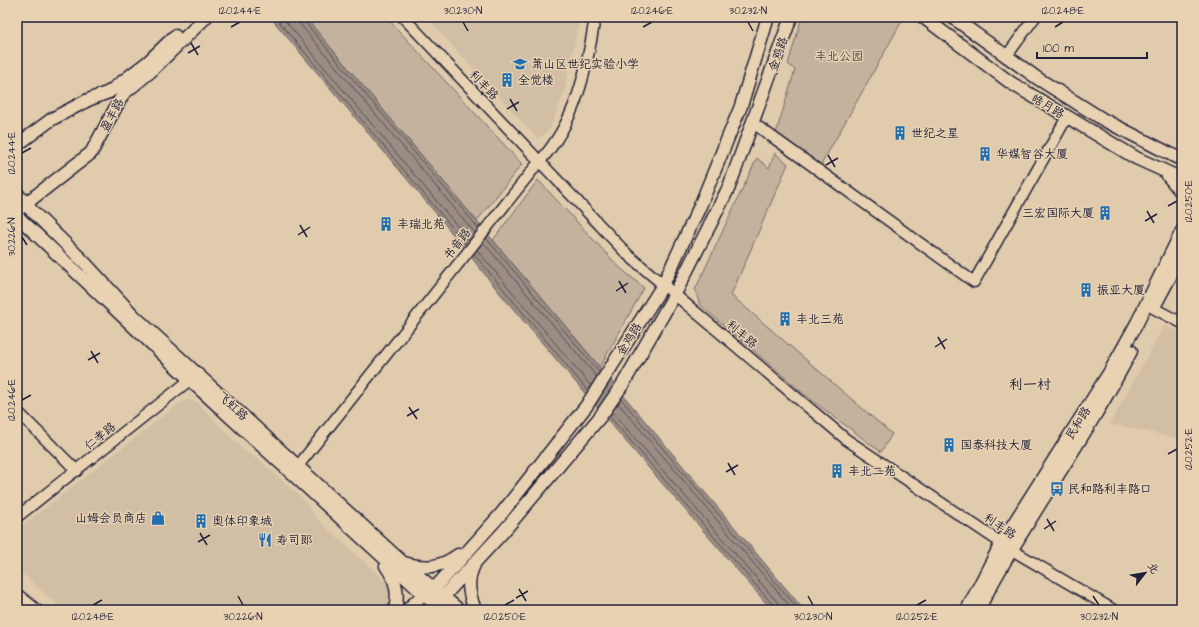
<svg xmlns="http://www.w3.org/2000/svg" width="1199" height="627" font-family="'Architects Daughter','LXGW WenKai TC',sans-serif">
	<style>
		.built { fill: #d1bea4 }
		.green { fill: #c4b29d; stroke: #736a6c }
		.water { fill: #9b8d83; stroke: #6b6266 }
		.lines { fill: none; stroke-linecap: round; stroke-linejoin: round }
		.shore { stroke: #524d58; stroke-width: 1 }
		.minor-casing { stroke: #22223b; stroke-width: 13 }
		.major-casing { stroke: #22223b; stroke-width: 15 }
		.minor { stroke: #e8d2b2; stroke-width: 10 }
		.major { stroke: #e8d2b2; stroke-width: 12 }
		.ticks { fill: none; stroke: #22223b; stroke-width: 1.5 }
		.labels { text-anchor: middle; stroke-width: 3; stroke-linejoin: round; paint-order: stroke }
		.street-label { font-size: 12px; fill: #22223b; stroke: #e8d2b2 }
		.park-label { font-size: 12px; fill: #423f4f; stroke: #e8d2b2 }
		.poi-label { font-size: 12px; fill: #22223b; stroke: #e8d2b2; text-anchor: start }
		.quarter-label { font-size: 14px; fill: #22223b; stroke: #e8d2b2 }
		.neatline { fill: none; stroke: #22223b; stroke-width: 1.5 }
		.ticks-label { font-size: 10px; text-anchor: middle; fill: #22223b }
	</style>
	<rect width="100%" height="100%" fill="#e0cbad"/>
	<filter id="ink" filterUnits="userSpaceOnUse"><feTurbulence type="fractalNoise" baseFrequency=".025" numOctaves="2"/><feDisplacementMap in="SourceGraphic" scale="8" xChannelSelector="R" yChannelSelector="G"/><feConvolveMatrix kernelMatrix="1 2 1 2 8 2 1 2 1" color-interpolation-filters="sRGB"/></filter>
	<g filter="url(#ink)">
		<path class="built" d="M426 17H580L564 93 550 129 538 139Z
			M1164 326 1182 332V439L1110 424Z
			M188 400 198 403 244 451 259 460 301 497 320 522 386 582 390 590 388 602 384 610H63L17 569V530L180 403Z"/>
		<path class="green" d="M305 17H386L522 164 477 221Z
			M802 17H898L902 21 821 165 776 133 795 70 788 64Z
			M775 153 788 164 731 295 892 434 881 452 809 398 700 305 695 290 757 158 769 168Z
			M538 180 618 266 644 288 600 367 493 240Z"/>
		<path class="water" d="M270 17H305L804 610H772L629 445 498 291 439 217Z"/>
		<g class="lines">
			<path class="shore" d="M275 17 466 244
				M282 17 469 240
				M297 17 300 24 475 233
				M303 17 304 21 479 229
				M486 238 599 372
				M483 242 597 377
				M477 250 591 386
				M474 254 588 391
				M621 399 799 610
				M618 403 793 610
				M612 412 778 603 780 610
				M609 416 774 606 775 610"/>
			<defs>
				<path id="minor" d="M403 17 628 255 847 440 1012 550 1114 610
					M1006 57 1035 17
					M753 123 974 282 1067 117
					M1153 308 1182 323
					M17 411 77 471
					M298 466 539 162C576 123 587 69 595 17
					M17 517 196 375
					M17 594 37 610"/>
				<path id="major" d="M923 17 1011 83 1136 158 1182 179
					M952 17 1037 78 1104 120 1182 160
					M17 145 52 119 88 100 109 92 148 62 175 36
					M1168 176 1182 193
					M17 193 25 204 85 263 134 316 402 562 459 610
					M20 208 91 153 123 94 151 71 206 17
					M17 216 190 380 429 599
					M1155 305 1182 254
					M404 563C425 569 440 568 458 555
					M474 565C466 581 469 594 475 610
					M386 566C396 580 399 593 395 610
					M407 610 424 594 434 589 502 513 587 405 663 285 700 206 741 106 768 17
					M431 610 503 532 600 417 623 384 675 294 729 187 791 17
					M967 610 1002 542 1111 370 1137 323 1182 231
					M978 610C1024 521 1085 440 1131 351"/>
			</defs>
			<use href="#minor" class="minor-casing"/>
			<use href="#major" class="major-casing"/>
			<use href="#minor" class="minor"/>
			<use href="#major" class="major"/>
		</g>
	</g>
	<path class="ticks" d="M463 22 468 31M748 22 753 31M231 27 240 22M643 27 652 22M1055 27 1063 22M191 43 198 55M188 53 200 46M510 99 517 111M507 109 519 102M22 153 31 148M828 155 835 167M826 165 838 158M1168 206 1177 201M1147 211 1154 223M1145 221 1157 214M300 225 307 237M298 235 310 227M22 237 27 245M619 281 626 293M616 291 628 283M938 337 945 349M935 347 947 339M91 351 98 363M88 360 100 353M22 400 31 395M409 407 417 419M407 416 419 409M1168 454 1177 449M728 463 735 475M726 472 738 465M1047 519 1054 531M1044 529 1056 521M200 533 207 545M198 542 210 535M519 589 526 601M238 596 243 605M808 596 813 605M1093 596 1099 605M516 598 528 591M93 605 102 600M505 605 514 600M917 605 926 600"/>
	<defs>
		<symbol id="school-bare" viewBox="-9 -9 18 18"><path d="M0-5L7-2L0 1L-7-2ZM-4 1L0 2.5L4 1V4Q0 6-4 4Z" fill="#1f6fb2" stroke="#e8d2b2" stroke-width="2.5" paint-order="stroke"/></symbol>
		<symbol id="building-bare" viewBox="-9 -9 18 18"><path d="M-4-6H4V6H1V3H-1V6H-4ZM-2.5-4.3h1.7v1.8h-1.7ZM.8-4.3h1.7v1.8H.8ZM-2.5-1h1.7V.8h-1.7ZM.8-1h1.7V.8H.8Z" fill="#1f6fb2" stroke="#e8d2b2" stroke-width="2.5" paint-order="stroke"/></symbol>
		<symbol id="bus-bare" viewBox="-9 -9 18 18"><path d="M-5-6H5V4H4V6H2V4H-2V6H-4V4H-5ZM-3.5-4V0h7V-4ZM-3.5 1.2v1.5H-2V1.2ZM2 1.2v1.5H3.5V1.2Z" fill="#1f6fb2" stroke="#e8d2b2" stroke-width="2.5" paint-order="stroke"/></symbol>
		<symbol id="shop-bare" viewBox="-9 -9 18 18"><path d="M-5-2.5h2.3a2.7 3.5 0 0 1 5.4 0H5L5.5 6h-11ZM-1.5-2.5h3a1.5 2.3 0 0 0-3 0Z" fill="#1f6fb2" stroke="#e8d2b2" stroke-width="2.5" paint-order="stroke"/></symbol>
		<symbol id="restaurant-bare" viewBox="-9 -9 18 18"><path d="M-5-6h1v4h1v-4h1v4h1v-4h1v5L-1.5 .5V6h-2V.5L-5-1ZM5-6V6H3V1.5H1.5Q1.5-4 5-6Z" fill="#1f6fb2" stroke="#e8d2b2" stroke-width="2.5" paint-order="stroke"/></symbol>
	</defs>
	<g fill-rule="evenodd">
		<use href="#school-bare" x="510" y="54" width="20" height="20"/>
		<use href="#building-bare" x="497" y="70" width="20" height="20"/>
		<use href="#building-bare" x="890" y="123" width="20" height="20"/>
		<use href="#building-bare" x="975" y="144" width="20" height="20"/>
		<use href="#building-bare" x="1095" y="203" width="20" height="20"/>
		<use href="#building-bare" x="376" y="214" width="20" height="20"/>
		<use href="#building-bare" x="1076" y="280" width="20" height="20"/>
		<use href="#building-bare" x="775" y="309" width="20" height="20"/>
		<use href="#building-bare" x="939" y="435" width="20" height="20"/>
		<use href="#building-bare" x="827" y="461" width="20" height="20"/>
		<use href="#bus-bare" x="1047" y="479" width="20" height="20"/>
		<use href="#shop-bare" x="148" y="508" width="20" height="20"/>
		<use href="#building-bare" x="191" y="511" width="20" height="20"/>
		<use href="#restaurant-bare" x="255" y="530" width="20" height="20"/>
	</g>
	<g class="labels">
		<g class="street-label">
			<text transform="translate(778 54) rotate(-71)" y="4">金鸡路</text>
			<text transform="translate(484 85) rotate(46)" y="4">利丰路</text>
			<text transform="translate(1048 106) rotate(31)" y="4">皓月路</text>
			<text transform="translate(112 115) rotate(-62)" y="4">盈丰路</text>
			<text transform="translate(457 244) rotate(-52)" y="4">书音路</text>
			<text transform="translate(742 334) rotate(40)" y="4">利丰路</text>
			<text transform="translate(629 339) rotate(-58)" y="4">金鸡路</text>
			<text transform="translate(233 406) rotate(43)" y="4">飞虹路</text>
			<text transform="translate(1078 423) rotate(-58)" y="4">民和路</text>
			<text transform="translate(100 436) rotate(-39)" y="4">仁孝路</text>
			<text transform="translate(1000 526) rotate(34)" y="4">利丰路</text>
		</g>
		<g class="park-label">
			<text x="839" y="60">丰北公园</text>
		</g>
		<g class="poi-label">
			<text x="531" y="68">萧山区世纪实验小学</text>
			<text x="518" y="84">全觉楼</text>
			<text x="911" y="137">世纪之星</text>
			<text x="996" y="158">华媒智谷大厦</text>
			<text x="1094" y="217" text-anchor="end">三宏国际大厦</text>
			<text x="397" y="228">丰瑞北苑</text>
			<text x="1097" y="294">振亚大厦</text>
			<text x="796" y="323">丰北三苑</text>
			<text x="960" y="449">国泰科技大厦</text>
			<text x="848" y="475">丰北二苑</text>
			<text x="1068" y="493">民和路利丰路口</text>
			<text x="147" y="522" text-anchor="end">山姆会员商店</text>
			<text x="212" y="525">奥体印象城</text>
			<text x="276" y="544">寿司郎</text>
		</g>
		<g class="quarter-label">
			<text x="1030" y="389">利一村</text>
		</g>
	</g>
	<rect width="1199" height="627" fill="none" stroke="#e8d2b2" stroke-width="44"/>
	<g transform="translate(1145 573) rotate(59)" stroke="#e8d2b2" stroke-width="3" paint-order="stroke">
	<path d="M0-3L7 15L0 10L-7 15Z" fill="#22223b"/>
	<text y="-6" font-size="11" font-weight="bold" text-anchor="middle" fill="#22223b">北</text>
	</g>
	<path d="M1037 52v6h110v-6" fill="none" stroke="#22223b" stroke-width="2"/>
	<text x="1043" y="52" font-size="12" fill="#22223b" stroke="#e8d2b2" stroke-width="3" paint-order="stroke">100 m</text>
	<rect x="22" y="22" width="1155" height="583" class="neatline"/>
	<g class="ticks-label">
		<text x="240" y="14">120.244°E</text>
		<text x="463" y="14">30.230°N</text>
		<text x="652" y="14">120.246°E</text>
		<text x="748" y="14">30.232°N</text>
		<text x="1063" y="14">120.248°E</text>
		<text transform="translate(11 153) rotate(-90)" y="4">120.244°E</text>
		<text transform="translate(1188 201) rotate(-90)" y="4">120.250°E</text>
		<text transform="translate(11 237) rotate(-90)" y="4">30.226°N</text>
		<text transform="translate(11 400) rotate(-90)" y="4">120.246°E</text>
		<text transform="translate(1188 449) rotate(-90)" y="4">120.252°E</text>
		<text x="93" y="620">120.248°E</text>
		<text x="243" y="620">30.226°N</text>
		<text x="505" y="620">120.250°E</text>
		<text x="813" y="620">30.230°N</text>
		<text x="917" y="620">120.252°E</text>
		<text x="1099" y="620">30.232°N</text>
	</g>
</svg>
